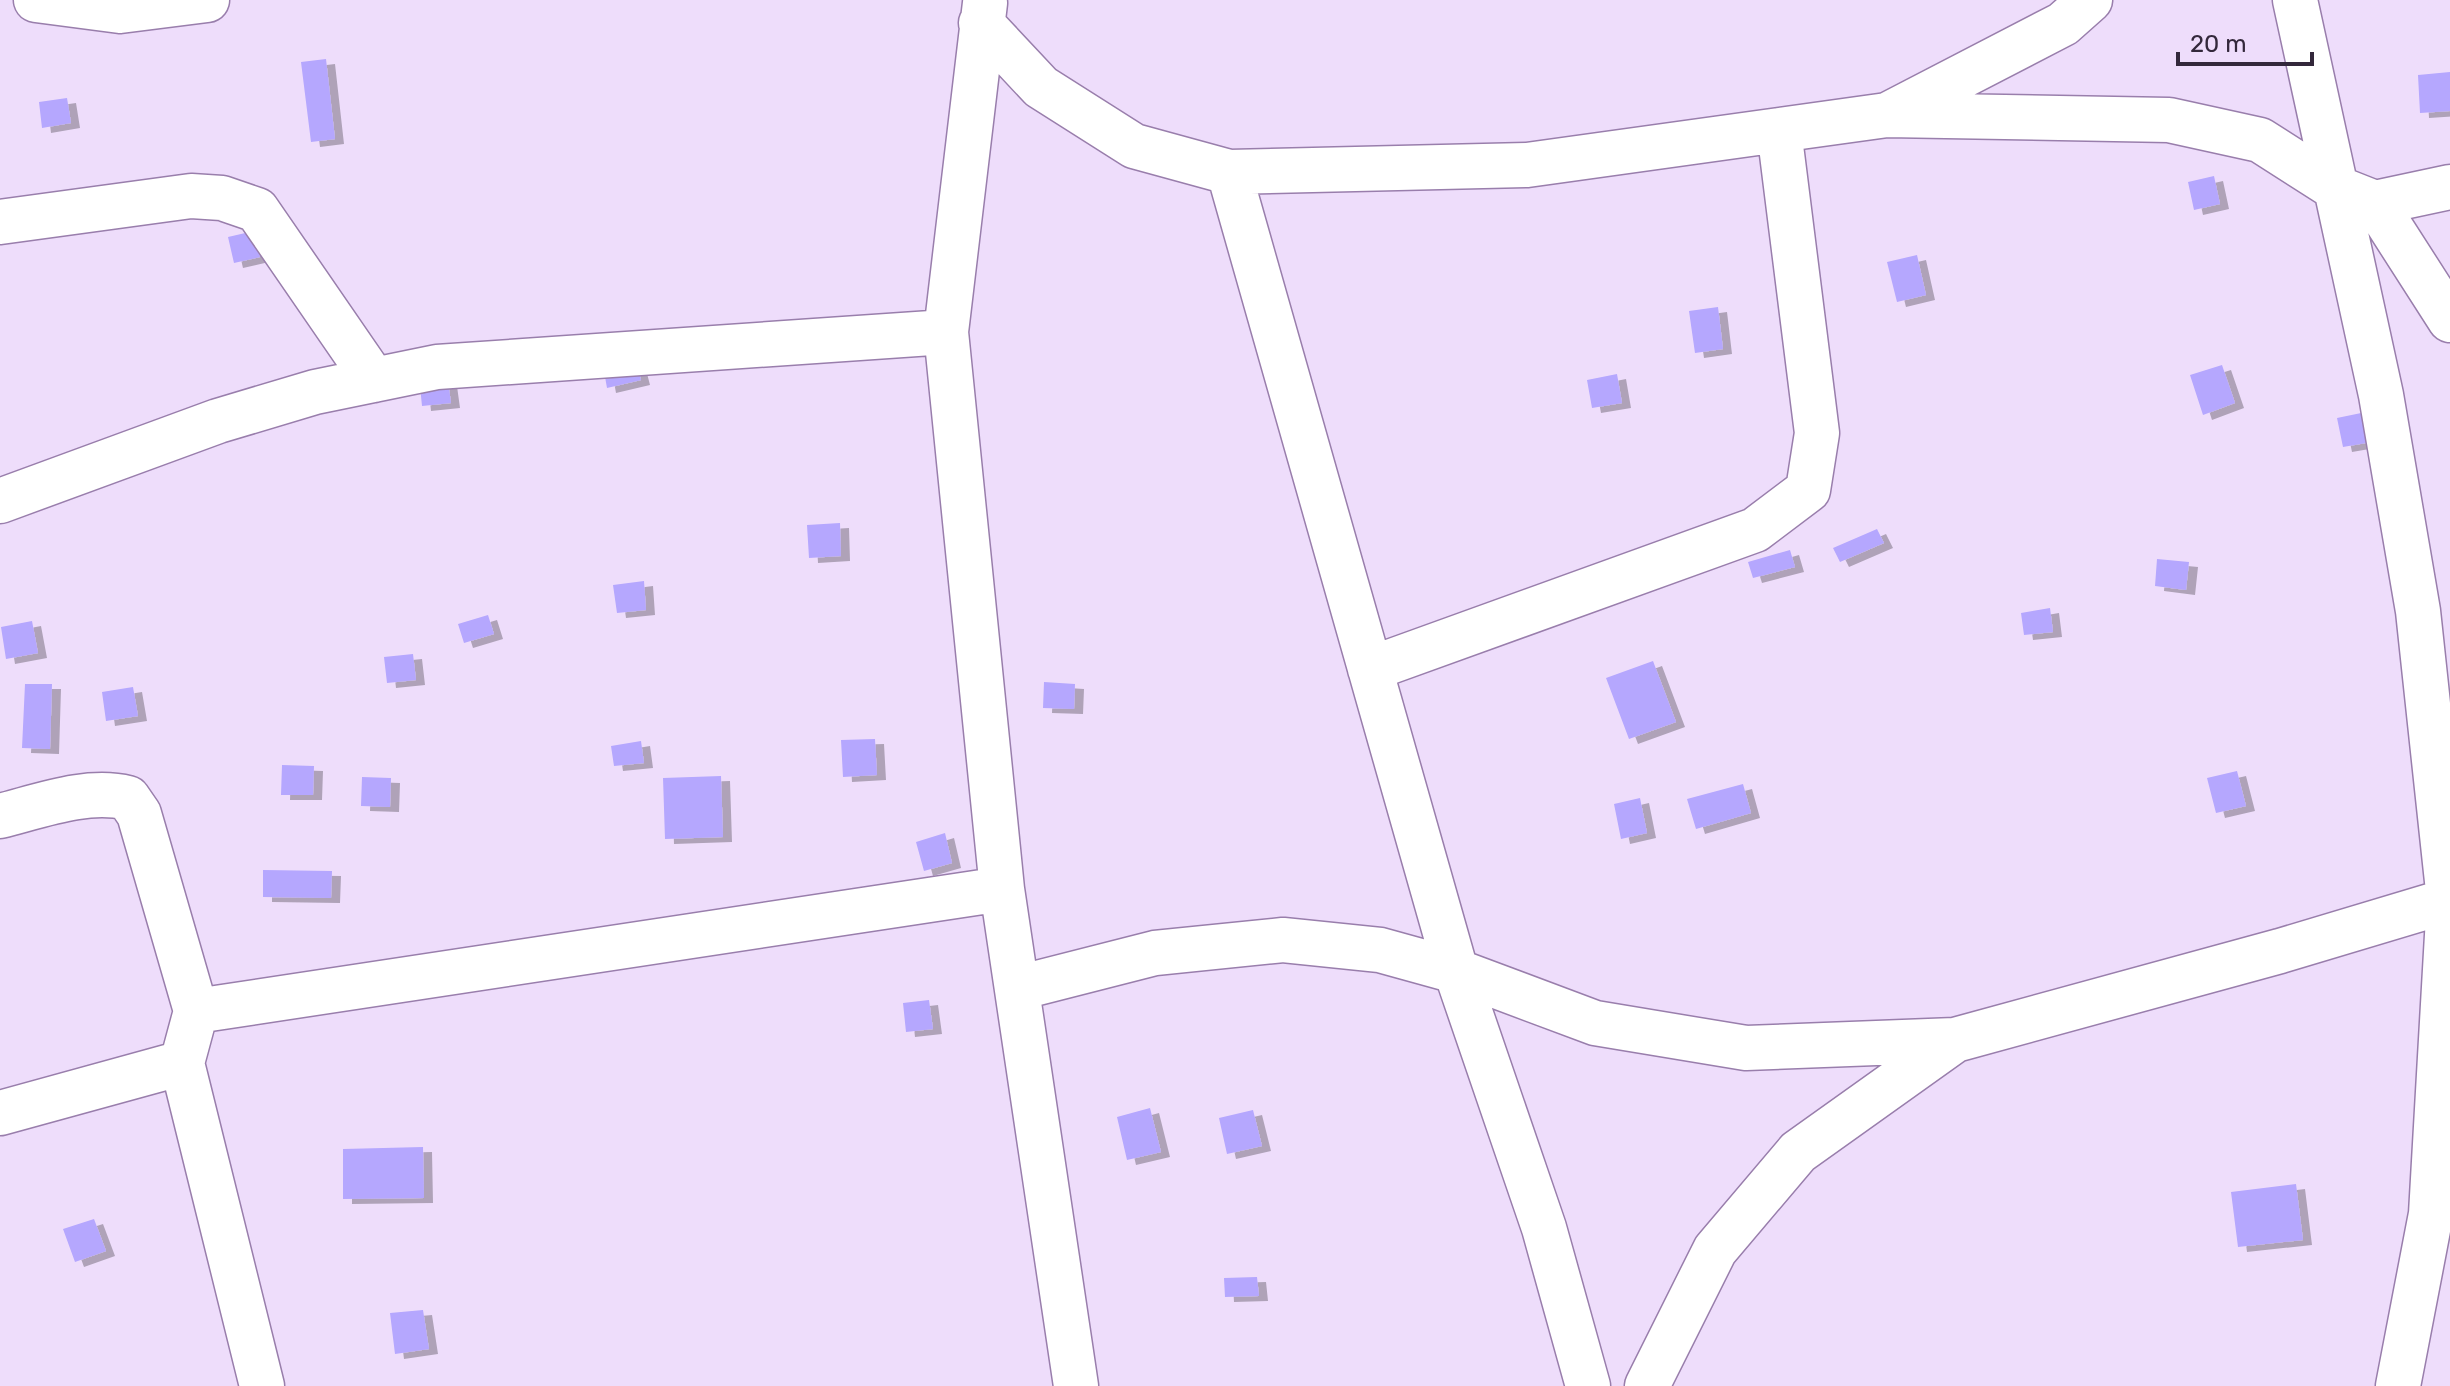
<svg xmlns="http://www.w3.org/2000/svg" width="2450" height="1386" font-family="Rubik,sans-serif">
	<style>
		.building { fill: #b5a7fe; filter: url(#shadow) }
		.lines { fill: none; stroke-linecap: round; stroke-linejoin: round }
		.minor-casing { stroke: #997eac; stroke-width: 47 }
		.minor { stroke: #fff; stroke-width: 44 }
	</style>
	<defs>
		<filter id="shadow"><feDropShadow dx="9" dy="5" stdDeviation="0" flood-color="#0004"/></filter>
	</defs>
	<rect width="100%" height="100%" fill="#eeddfb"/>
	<path class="building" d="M326 59 335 139 311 142 301 62Z
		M2450 72V111L2420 113 2418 75Z
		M67 98 71 123 42 128 39 102Z
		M2214 176 2220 204 2194 210 2188 182Z
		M254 231 260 257 234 263 228 237Z
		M1917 255 1926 295 1897 302 1887 262Z
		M1718 307 1723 349 1695 353 1689 311Z
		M634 353 641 380 607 388 602 360Z
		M2222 365 2235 403 2203 415 2190 375Z
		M447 374 451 403 422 406 419 376Z
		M1617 374 1622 403 1592 408 1587 380Z
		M2366 412 2372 442 2343 447 2337 418Z
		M840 523 841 556 809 558 807 525Z
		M1877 529 1884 543 1840 562 1833 548Z
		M1790 550 1795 567 1753 578 1748 562Z
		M2157 559 2189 562 2186 590 2155 586Z
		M644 581 646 610 617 613 613 585Z
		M2050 608 2053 632 2024 635 2021 613Z
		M488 615 494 634 464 643 458 624Z
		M32 621 38 653 6 659 1 627Z
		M413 654 416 680 387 683 384 657Z
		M1653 661 1676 722 1629 739 1606 678Z
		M1044 682 1075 684 1074 709 1043 708Z
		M25 684H52L50 749 22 748Z
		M133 687 138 716 106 721 102 692Z
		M875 739 877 775 843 777 841 740Z
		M641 741 644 763 614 766 611 746Z
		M282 765 314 766 313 795H281Z
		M2237 771 2246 806 2216 813 2207 778Z
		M721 776 723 837 665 839 663 778Z
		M362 777 391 778 390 807 361 806Z
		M1743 784 1751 813 1696 829 1687 799Z
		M1640 798 1647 833 1621 839 1614 804Z
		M945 833 952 863 924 871 916 842Z
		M263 870 332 871 331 898 263 897Z
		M929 1000 933 1029 906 1032 903 1003Z
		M1150 1108 1161 1152 1127 1160 1117 1117Z
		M1253 1110 1262 1146 1227 1154 1219 1118Z
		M423 1147 424 1198 343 1199V1149Z
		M2296 1184 2303 1240 2238 1247 2231 1192Z
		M94 1219 106 1251 75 1262 63 1229Z
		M1257 1277 1259 1296 1225 1297 1224 1278Z
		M423 1310 429 1349 395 1354 390 1313Z"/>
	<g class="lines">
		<defs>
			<path id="minor" d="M36 0 120 11 207 0
				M2295 0 2381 395 2418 611 2449 900 2431 1214 2398 1386
				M985 3 946 332 1002 889 1076 1386
				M981 23 1041 87 1134 146 1229 172 1527 165 1887 115 2169 120 2260 140 2332 186 2375 203 2450 320
				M1891 113 2063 24 2090 0
				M1229 172 1456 971 1544 1228 1588 1386
				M2375 203 2450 187
				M0 222 191 196 222 198 257 210 374 380
				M0 501 218 421 315 392 437 367 946 332
				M1370 669 1755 530 1808 490 1817 433 1779 130
				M0 816C40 806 87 788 128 798L139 814 196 1011 182 1063 262 1386
				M1018 988 1155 953 1283 940 1380 950 1456 971 1595 1023 1746 1048 1955 1040
				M196 1011 1002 889
				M0 1113 182 1063
				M1647 1386 1715 1250 1798 1152 1955 1040 2280 951 2450 900"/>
		</defs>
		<use href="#minor" class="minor-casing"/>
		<use href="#minor" class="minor"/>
	</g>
	<path d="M2178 52v12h134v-12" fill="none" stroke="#33283b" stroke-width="4"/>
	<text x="2190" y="52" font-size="24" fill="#33283b" stroke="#eeddfb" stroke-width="6" paint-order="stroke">20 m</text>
</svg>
